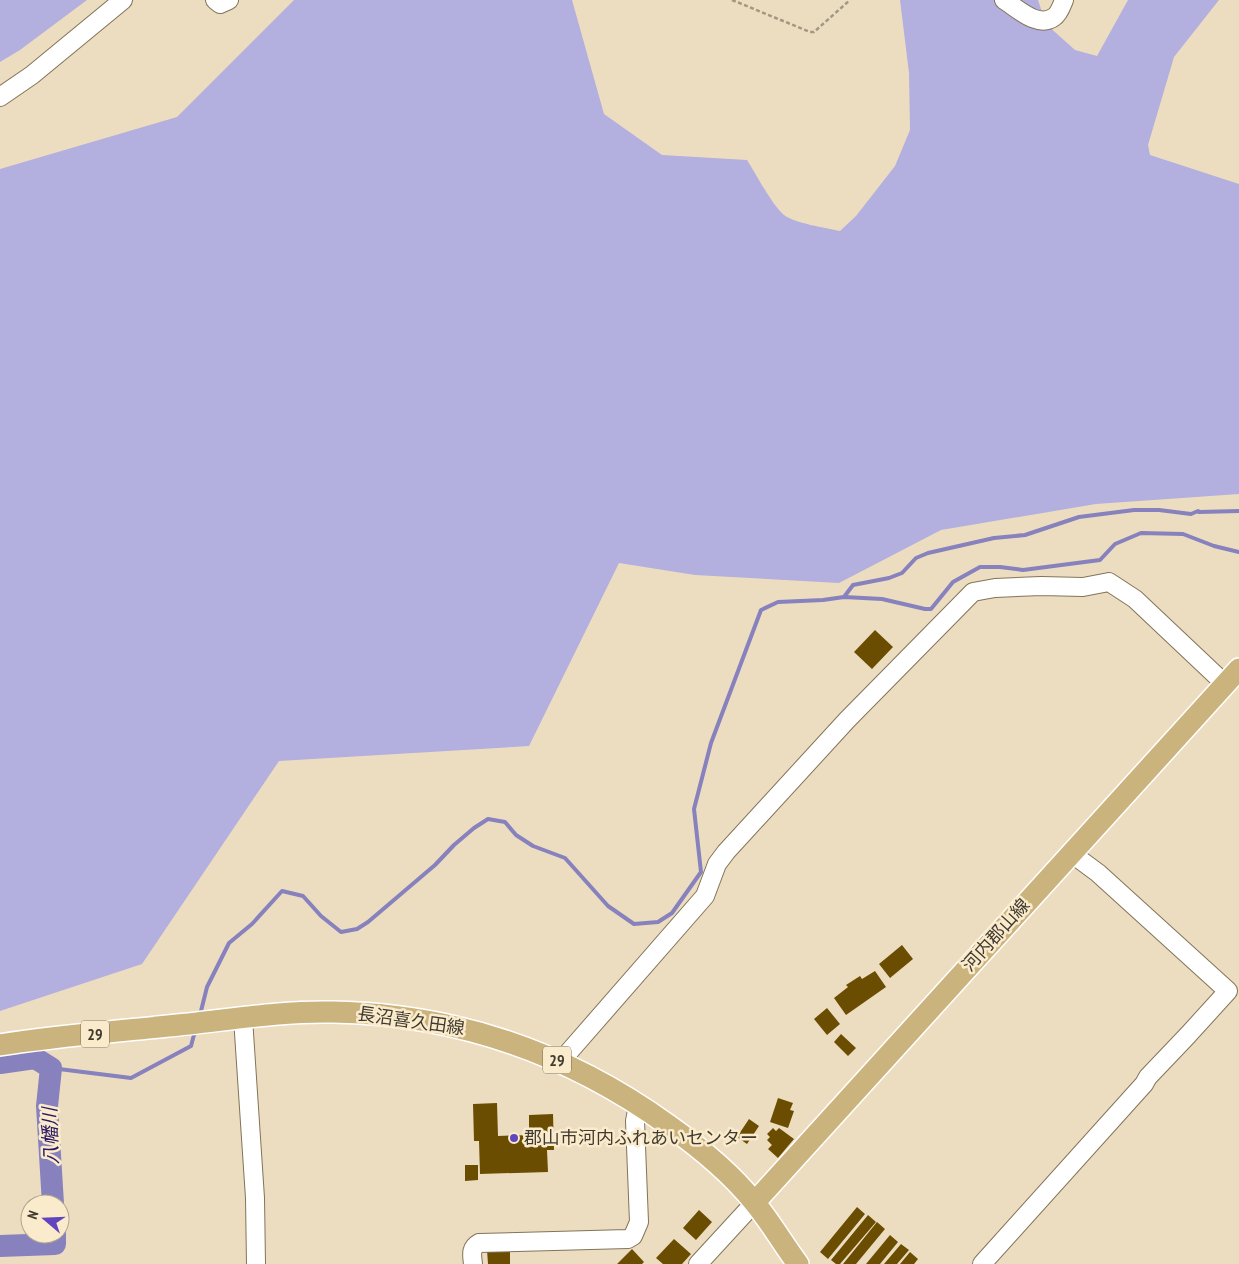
<svg xmlns="http://www.w3.org/2000/svg" width="1239" height="1264" font-family="'PT Sans Narrow','Noto Sans JP',sans-serif">
	<style>
		.green { fill: #b3afdf }
		.lines { fill: none; stroke-linecap: round; stroke-linejoin: round }
		.stream { stroke: #8781be; stroke-width: 4 }
		.river { stroke: #8781be; stroke-width: 22 }
		.building { fill: #6a4d00 }
		.minor-casing { stroke: #827459; stroke-width: 20 }
		.major-casing { stroke: #fff; stroke-width: 24 }
		.path { stroke: #a29781; stroke-width: 2.5; stroke-dasharray: 4 2.5; stroke-linecap: butt }
		.minor { stroke: #fff; stroke-width: 18 }
		.major { stroke: #cbb37d; stroke-width: 21 }
		.poi-dot { fill: #6145be; stroke: #faebcd; stroke-width: 2 }
		.labels { text-anchor: middle; stroke-width: 5; stroke-linejoin: round; paint-order: stroke }
		.shield { fill: #faebcd; stroke: #78705e; stroke-width: 1 }
		.shield-label { font-size: 16px; font-weight: bold; fill: #413b2f }
		.street-label { font-size: 18px; fill: #413b2f; stroke: #faebcd }
		.poi-label { font-size: 18px; fill: #413b2f; stroke: #faebcd; text-anchor: start }
		.water-label { font-size: 19px; font-style: italic; fill: #2b1861; stroke: #faebcd }
	</style>
	<rect width="100%" height="100%" fill="#edddc0"/>
	<path class="green" d="M0 0H87L20 50 0 62Z
		M294 0H572L604 114 662 155 747 160C756 174 772 205 784 215 794 223 826 228 840 231L856 216 895 166 910 130 909 73 900 0H1038L1046 24 1075 50 1097 56 1128 0H1219L1174 57 1148 145 1150 155 1239 184V494L1096 504 941 530 839 583 695 575 619 563 529 746 279 761 142 964 0 1011V169L177 117Z"/>
	<g class="lines">
		<path class="stream" d="M844 597 853 585 889 578 902 573 916 558 928 553 994 538 1025 535 1079 517 1134 510H1159L1191 514 1198 511 1199 512 1239 511
			M200 1015 207 987 229 943 252 924 282 891 303 896 321 916 341 932 357 929 368 922 435 865 454 845 474 828 488 819 505 822 516 835 533 846 565 858 608 906 634 924 658 922 672 913 701 872 694 809 711 743 761 610 778 602 823 600 844 597 882 599 925 609H931L953 582 980 567H1000L1023 570 1100 560 1115 544 1141 533 1183 534 1214 546 1239 552
			M51 1068 131 1078 191 1046 195 1031"/>
		<path class="river" d="M0 1063 35 1058 51 1068 47 1106 53 1204
			M0 1246 55 1244V1234"/>
	</g>
	<path class="building" d="M875 630 893 647 872 669 854 652Z
		M902 945 913 959 890 978 879 964Z
		M875 971 886 987 846 1015 834 998 848 987 846 985 860 976 862 979Z
		M827 1008 840 1024 827 1035 814 1019Z
		M841 1034 856 1048 848 1056 834 1042Z
		M778 1098 793 1103 790 1110 794 1111 788 1128 770 1122Z
		M497 1103 498 1136 529 1135V1115L553 1114 554 1150H547L548 1172 480 1174 479 1141H474L473 1104Z
		M749 1119 759 1126 747 1144 737 1137Z
		M773 1128 776 1131 779 1128 794 1139 778 1158 768 1149 772 1145 767 1140 770 1137 767 1134Z
		M465 1165H478V1180L465 1181Z
		M857 1207 865 1214 828 1259 820 1252Z
		M699 1210 712 1222 696 1240 683 1228Z
		M868 1215 876 1222 840 1264H836L831 1260Z
		M877 1222 885 1229 856 1264H843Z
		M890 1235 898 1242 880 1264H866Z
		M674 1239 691 1254 682 1264H663L656 1258Z
		M901 1244 909 1250 897 1264H884Z
		M510 1248V1264H488L487 1250Z
		M632 1249 644 1262 642 1264H617Z
		M910 1252 918 1259 914 1264H900Z"/>
	<g class="lines">
		<defs>
			<path id="minor" d="M215 0 220 4 229 0
				M1004 0C1017 8 1038 29 1054 17 1059 14 1062 5 1064 0
				M0 97 32 75 123 0
				M243 1018 255 1198 256 1264
				M561 1061 705 896 717 864 726 852 847 720 973 592 995 588 1041 586 1083 587 1109 582 1135 599 1225 684
				M473 1264C472 1255 470 1248 479 1243L628 1239 633 1236 639 1222 635 1121 638 1105
				M698 1264 755 1202
				M982 1264 1144 1084 1148 1077 1188 1035 1228 991 1098 873 1071 853"/>
			<path id="major" d="M0 1045C56 1036 112 1032 168 1026 222 1021 278 1011 332 1012 456 1014 568 1053 668 1125 699 1147 730 1172 754 1202 770 1221 783 1244 798 1264
				M755 1202 1239 669"/>
		</defs>
		<use href="#minor" class="minor-casing"/>
		<use href="#major" class="major-casing"/>
		<path class="path" d="M732 0 810 32H814L850 0"/>
		<use href="#minor" class="minor"/>
		<use href="#major" class="major"/>
	</g>
	<circle class="poi-dot" cx="514" cy="1138" r="5"/>
	<g class="labels">
		<g class="shield">
			<rect x="81" y="1020.5" width="28" height="27" rx="4"/>
			<rect x="543" y="1046.5" width="28" height="27" rx="4"/>
		</g>
		<g class="shield-label">
			<text x="95" y="1040">29</text>
			<text x="557" y="1066">29</text>
		</g>
		<g class="street-label">
			<text transform="translate(996 935) rotate(-48)" y="6">河内郡山線</text>
			<text transform="translate(411 1021) rotate(8)" y="6">長沼喜久田線</text>
		</g>
		<g class="poi-label">
			<text x="524" y="1144">郡山市河内ふれあいセンター</text>
		</g>
		<g class="water-label">
			<text transform="translate(50 1136) rotate(-92)" y="7">八幡川</text>
		</g>
	</g>
	<g transform="translate(45 1219) rotate(289)"><circle r="24" fill="#faebcd" stroke="#b0a58e"/>
	<path d="M0-4L9 19L0 12L-9 19Z" fill="#6145be"/>
	<text y="-8" font-size="14" font-weight="bold" text-anchor="middle" fill="#413b2f">N</text>
	</g>
</svg>
